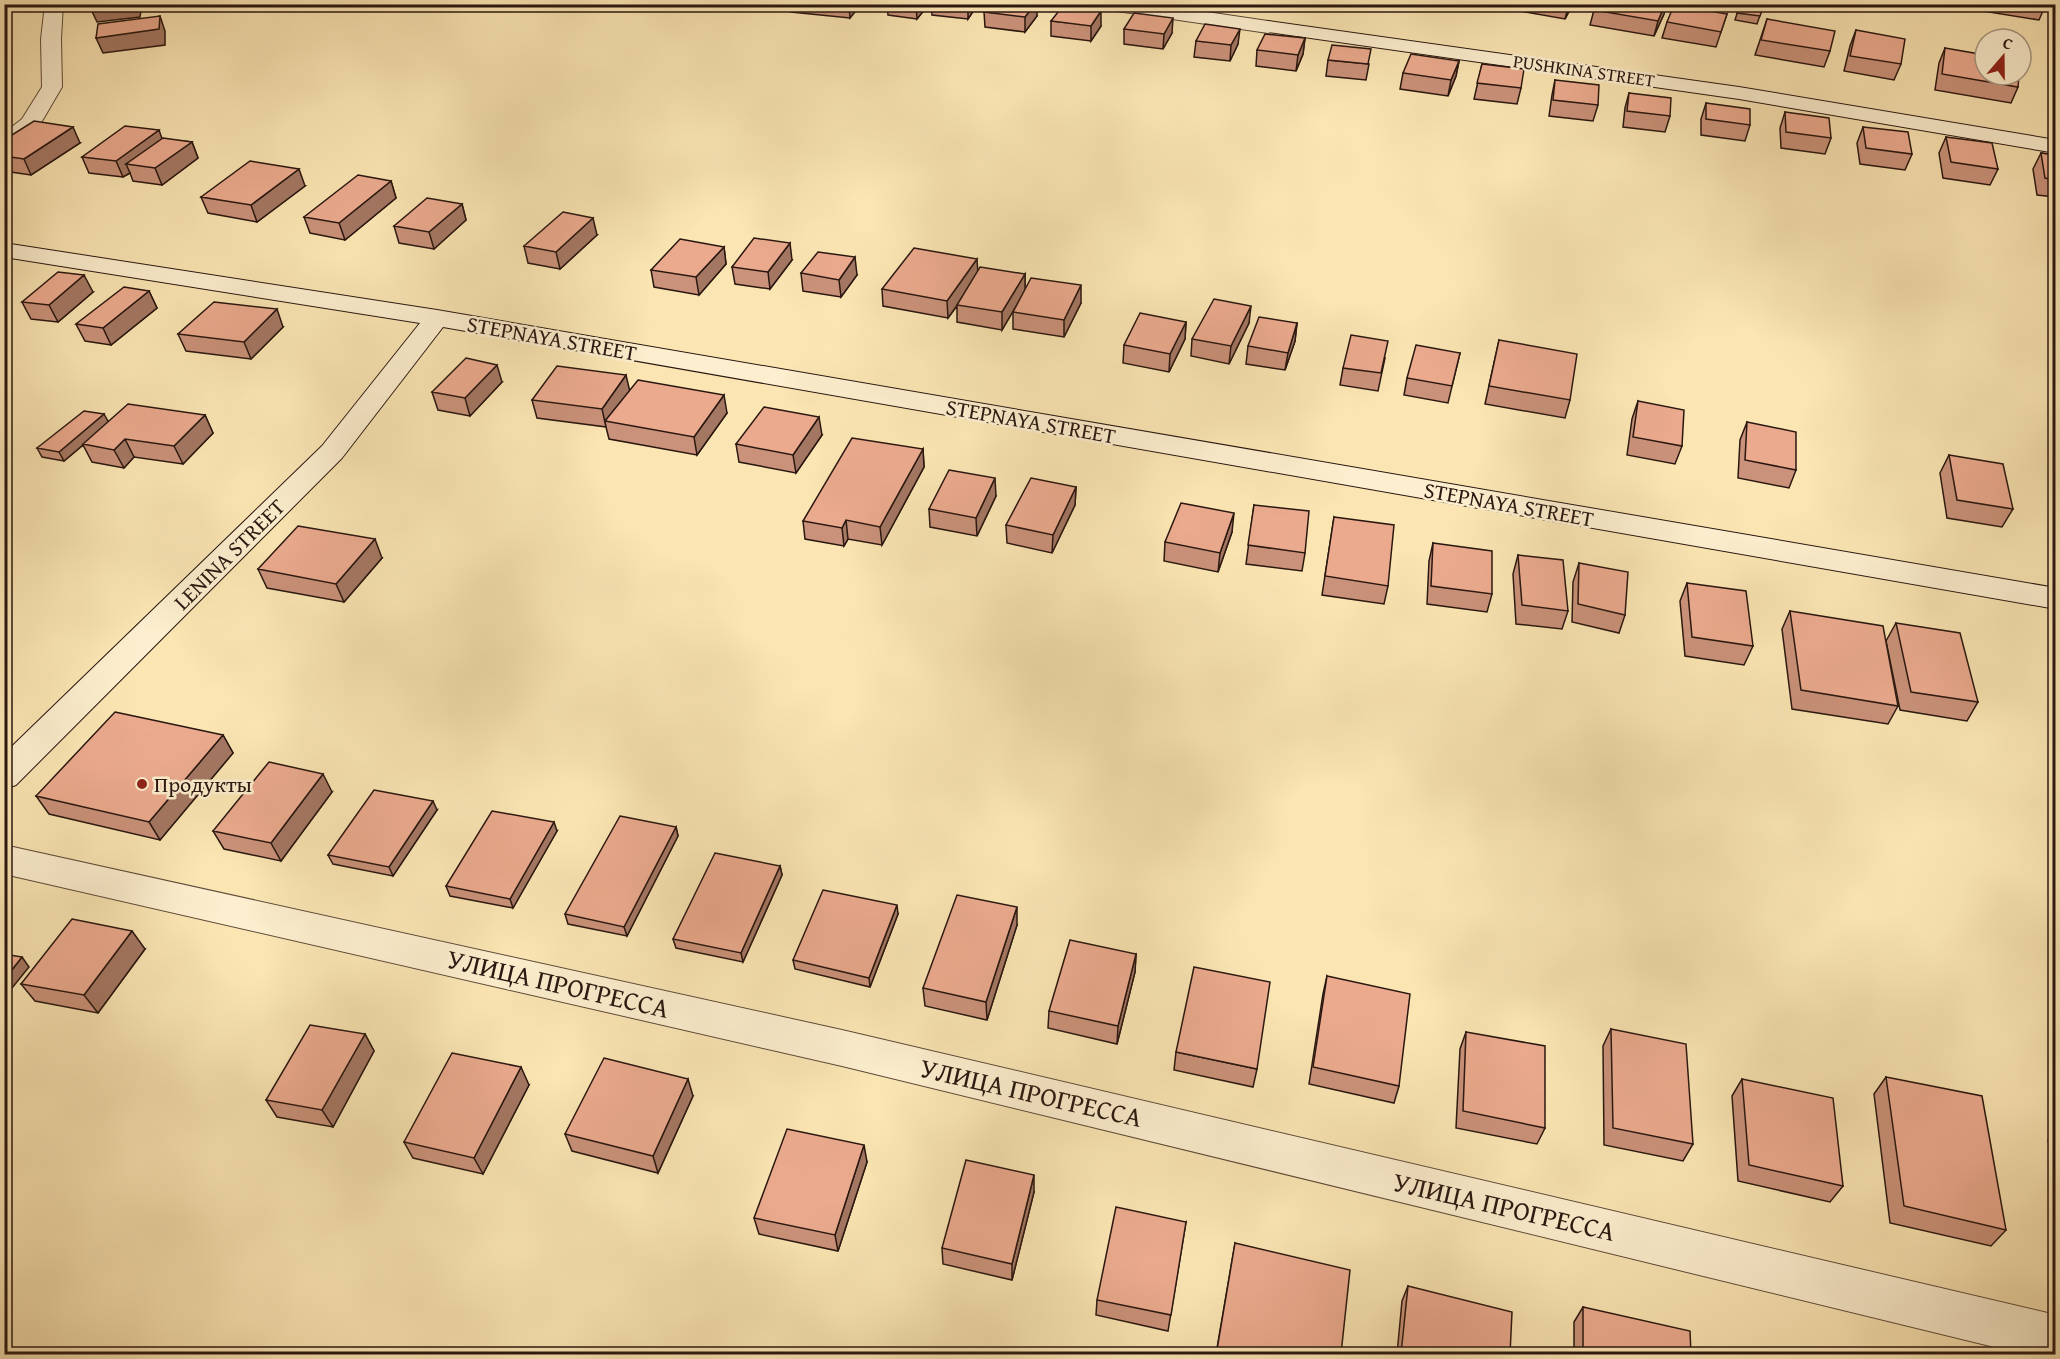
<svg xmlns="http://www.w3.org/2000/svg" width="2060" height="1359" font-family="'Gentium Book Plus',serif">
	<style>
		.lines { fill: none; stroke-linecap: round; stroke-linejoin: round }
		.street-casing { stroke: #5e4a39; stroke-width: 2 }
		.secondary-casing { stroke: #2a1710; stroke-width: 2 }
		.street { fill: #fceece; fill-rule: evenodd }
		.secondary { fill: #fceece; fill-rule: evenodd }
		.wall { fill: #ca927a; stroke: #2a1710; stroke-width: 1.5 }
		.shaded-wall { fill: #a47763; stroke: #2a1710; stroke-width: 1.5 }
		.building { fill: #ebaa8e; stroke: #2a1710; stroke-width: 1.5 }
		.poi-dot { fill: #8f2418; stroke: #fceece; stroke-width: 2 }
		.labels { text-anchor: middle; stroke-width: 5; stroke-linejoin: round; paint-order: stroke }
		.far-street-label { font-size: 18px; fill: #2a1710; stroke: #fceece }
		.street-label { font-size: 22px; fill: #2a1710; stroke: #fceece }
		.poi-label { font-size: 22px; fill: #2a1710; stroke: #fceece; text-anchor: start }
		.near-street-label { font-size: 27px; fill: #2a1710; stroke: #fceece }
	</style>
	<rect width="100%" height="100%" fill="#fae5b3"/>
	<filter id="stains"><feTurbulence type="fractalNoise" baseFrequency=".00333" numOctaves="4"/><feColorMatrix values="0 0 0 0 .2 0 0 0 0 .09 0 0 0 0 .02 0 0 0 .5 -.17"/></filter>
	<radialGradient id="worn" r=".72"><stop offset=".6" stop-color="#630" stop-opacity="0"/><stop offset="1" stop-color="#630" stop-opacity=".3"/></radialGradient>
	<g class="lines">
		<defs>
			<path id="street" d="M45 4H63L61 39 62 87 38 128 12 149 4 150V133L22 119 42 87 41 39Z
				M1101 4H1152L1268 21 1275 23 1278 27 1275 31 1268 33 1110 10 1103 8Z
				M4 845 842 1030 2056 1315V1354H2023L842 1066 4 874Z"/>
			<path id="secondary" d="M1268 21 1739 87 2056 140V153L1739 99 1261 31 1258 27 1261 23Z
				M4 243 437 310 2056 588V609L443 327 342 458 16 785 4 789V754L322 446 420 323 4 257Z"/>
		</defs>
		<use href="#street" class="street-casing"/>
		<use href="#secondary" class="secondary-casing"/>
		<use href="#street" class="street"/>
		<use href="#secondary" class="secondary"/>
	</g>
	<path class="wall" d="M790 4H861L850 18 791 12Z
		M887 4H929L917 19 888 15Z
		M931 4H978L968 19 932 15Z
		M1503 4H1573L1565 19 1503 8Z
		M1740 4H1764L1757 24 1735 20Z
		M1971 4H2046L2039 20 1970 9Z
		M1594 10 1664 14 1654 36 1590 25Z
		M984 12 1037 16 1025 32 985 27Z
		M1727 14 1716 47 1662 38 1667 22Z
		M1767 19 1830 51 1824 67 1755 55Z
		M1051 21 1101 26 1091 41 1051 36Z
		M1124 29 1172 33 1163 49 1124 44Z
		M1856 30 1901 64 1894 80 1844 71 1850 46Z
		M1305 38 1303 54 1296 71 1256 66 1257 50Z
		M1196 41 1238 44 1230 61 1194 57Z
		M1945 48 2018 87 2011 103 1935 90 1939 63Z
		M1328 60 1369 64 1366 80 1326 76Z
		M1459 61 1456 76 1448 96 1400 89 1403 73Z
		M1482 64 1521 88 1517 104 1474 99Z
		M2055 71V112L2051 111V81Z
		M1555 80 1598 105 1593 121 1549 116 1552 95Z
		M1629 93 1670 116 1665 132 1623 127 1625 108Z
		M1706 103 1750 125 1745 141 1701 135V119Z
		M1785 112 1831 138 1825 154 1781 148 1780 128Z
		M1863 127 1912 154 1905 170 1860 164 1857 143Z
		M1946 137 1998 169 1990 185 1943 178 1939 153Z
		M162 139 192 142 198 158 162 185 133 181 130 173 123 177 89 173 82 157Z
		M4 140 80 143 31 175 4 171Z
		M2041 153 2055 155V197L2037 195 2033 169Z
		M391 181 396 198 345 240 310 233 304 217Z
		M305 186 257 222 208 213 201 197Z
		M462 204 466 220 434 249 399 243 394 226Z
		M597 235 560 269 528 263 524 246Z
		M724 247 726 264 699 295 654 287 651 270Z
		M792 260 770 289 735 284 732 267Z
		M977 271 1025 274V289L1081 303 1064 337 1013 329V312L1016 306 1002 330 957 322V306L948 318 883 306 882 289Z
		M801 273 857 275 841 297 803 291Z
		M149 291 157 308 111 345 85 341 76 324Z
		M93 292 58 322 31 319 22 302Z
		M1186 322 1185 339 1169 372 1123 363 1124 345Z
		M1249 323 1229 364 1191 356 1192 339Z
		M1297 323 1295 341 1285 370 1246 364 1248 346Z
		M283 327 251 359 186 351 178 334Z
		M1499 340 1570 400 1565 418 1485 404Z
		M1460 353 1448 403 1404 395 1407 378Z
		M1385 358 1378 391 1340 385 1343 368Z
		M502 382 470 416 438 410 432 392Z
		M629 391 727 413 697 455 609 439 606 427 537 418 532 400Z
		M1638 401 1682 446 1675 464 1627 455 1632 419Z
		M205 415 213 433 183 464 134 457 124 468 92 462 83 445 64 461 42 457 37 448 108 421Z
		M1747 422 1796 470 1789 488 1738 478 1740 440Z
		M822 435 796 473 739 462 736 444Z
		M923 449 924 467 882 545 848 539 844 546 805 539 803 521Z
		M1949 455 2013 509 2002 527 1947 518 1940 473Z
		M1076 487 1075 505 1052 553 1007 543 1006 525Z
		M996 496 977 536 930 527 929 509Z
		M1254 505 1305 553 1302 571 1246 564Z
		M1334 517 1388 586 1384 604 1322 595Z
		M1232 532 1218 572 1164 561 1165 542Z
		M1433 543 1492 594 1487 612 1427 604 1429 561Z
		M1518 555 1568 611 1562 629 1516 624 1513 574Z
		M382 558 344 602 267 588 258 569Z
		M1579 563 1625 615 1619 633 1572 622 1573 582Z
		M1687 583 1753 646 1744 665 1685 656 1680 601Z
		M1790 611 1898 706 1888 724 1792 709 1782 629Z
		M1896 623 1978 702 1967 721 1900 710 1886 641Z
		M2055 690V709L2052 696Z
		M223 735 233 753 160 840 49 814 36 796Z
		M332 792 281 861 224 849 213 831Z
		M437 810 393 876 333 864 328 855Z
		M676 827 678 836 627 936 568 924 565 914Z
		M557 831 513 908 450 896 446 886Z
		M780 866 782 875 743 962 676 948 673 939Z
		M898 914 870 987 795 969 793 960Z
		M1017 925 987 1020 925 1006 923 988Z
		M145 949 98 1013 35 1001 21 984Z
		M1136 954 1135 972 1117 1044 1048 1028 1049 1011Z
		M1327 976 1399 1086 1394 1103 1309 1084 1323 994Z
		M1611 1029 1693 1144 1683 1161 1604 1145 1603 1046Z
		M1466 1032 1545 1128 1537 1144 1456 1128 1460 1049Z
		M365 1034 374 1051 333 1127 277 1117 266 1100Z
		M1176 1052 1257 1069 1253 1087 1174 1070Z
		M1886 1077 2006 1230 1991 1246 1890 1223 1874 1094Z
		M1742 1079 1843 1186 1830 1202 1738 1181 1732 1096Z
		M529 1085 483 1174 413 1158 404 1142Z
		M693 1096 658 1173 572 1151 565 1134Z
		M2055 1132V1171L2048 1140Z
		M867 1162 838 1251 759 1234 754 1218Z
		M1034 1192 1012 1280 943 1264 942 1248Z
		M1186 1222 1168 1331 1096 1315 1097 1300Z
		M1235 1243 1341 1354H1216Z
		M1408 1286 1510 1354H1397L1402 1301Z
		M1583 1307 1691 1354H1574V1322Z"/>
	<path class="shaded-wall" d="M114 4H142L140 17 97 22 90 7Z
		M849 4H861L850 18Z
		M916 4H929L917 19Z
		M968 4H978L968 19Z
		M1035 4H1037V16L1025 32V17Z
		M1569 4H1573L1565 19Z
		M1665 4H1666L1664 14 1654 36 1658 21Z
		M1101 11V26L1091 41V26Z
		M160 16 165 31V45L103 53 96 38Z
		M1173 18 1172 33 1163 49 1164 34Z
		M1240 29 1238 44 1230 61 1231 45Z
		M1305 38 1303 54 1296 71 1298 55Z
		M1459 61 1456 76 1448 96 1451 80Z
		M73 127 80 143 31 175 24 159Z
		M159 130 165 147 126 164 130 173 123 177 116 161Z
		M192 142 198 158 162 185 155 168Z
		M299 169 305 186 257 222 251 205Z
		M391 181 396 198 345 240 339 223Z
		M462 204 466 220 434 249 429 232Z
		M593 218 597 235 560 269 556 252Z
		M790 243 792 260 770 289 768 272Z
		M724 247 726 264 699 295 696 277Z
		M855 257 857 275 841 297 839 280Z
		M977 259 978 276 948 318 947 301Z
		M1025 274V291L1002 330V312Z
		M84 275 93 292 58 322 49 305Z
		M1081 285V303L1064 337V320Z
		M149 291 157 308 111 345 103 328Z
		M1251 306 1249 323 1229 364 1231 346Z
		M277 309 283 327 251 359 244 342Z
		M1186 322 1185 339 1169 372 1170 354Z
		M1297 323 1295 341 1285 370 1288 353Z
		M497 365 502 382 470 416 465 398Z
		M626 375 630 392 605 421 606 427 602 409Z
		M724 395 727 413 697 455 694 437Z
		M104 414 109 423 64 461 59 452Z
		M205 415 213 433 183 464 174 446Z
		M819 417 822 435 796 473 793 455Z
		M125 439 134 457 124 468 114 450Z
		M923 449 924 467 882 545 880 527Z
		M995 478 996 496 977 536 976 518Z
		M1076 487 1075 505 1052 553 1053 535Z
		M1234 513 1232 532 1218 572 1220 553Z
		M846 520 848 539 844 546 842 528Z
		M375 539 382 558 344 602 336 584Z
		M223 735 233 753 160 840 149 822Z
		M323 774 332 792 281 861 271 843Z
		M433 801 437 810 393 876 389 867Z
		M554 822 557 831 513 908 510 899Z
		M676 827 678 836 627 936 624 927Z
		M780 866 782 875 743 962 741 953Z
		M897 905 898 914 870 987 869 978Z
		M1017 907V925L987 1020 986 1002Z
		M132 931 145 949 98 1013 84 995Z
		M1136 954 1135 972 1117 1044 1118 1026Z
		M22 957 29 967 4 998V980Z
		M365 1034 374 1051 333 1127 322 1110Z
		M521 1067 529 1085 483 1174 474 1158Z
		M688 1079 693 1096 658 1173 653 1156Z
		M864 1145 867 1162 838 1251 835 1235Z
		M1034 1175V1192L1012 1280V1264Z"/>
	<path class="building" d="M91 4H114L90 7Z
		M991 4H1035L1025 17 984 12Z
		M1597 4H1665L1658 21 1594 10Z
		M1740 4H1764L1760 16 1737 13Z
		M1674 5 1727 14 1721 32 1667 22Z
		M1062 7 1101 11 1091 26 1051 21Z
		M1134 13 1173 18 1164 34 1124 29Z
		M160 16 159 29 96 38 98 24Z
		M1767 19 1835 31 1830 51 1761 40Z
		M1205 24 1240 29 1231 45 1196 41Z
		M1856 30 1905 39 1901 64 1850 56Z
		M1265 34 1305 38 1298 55 1257 50Z
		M1332 45 1371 49 1368 64 1328 60Z
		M1945 48 1985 55V75H2019L2018 87 1942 74Z
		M1411 54 1459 61 1451 80 1403 73Z
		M1482 64 1524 69 1521 88 1477 83Z
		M1555 80 1599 85 1598 105 1553 100Z
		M1629 93 1671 98 1670 116 1627 111Z
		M1706 103 1750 109V125L1706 119Z
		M1785 112 1829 118 1831 138 1786 132Z
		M34 121 73 127 24 159 4 156V140Z
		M125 126 159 130 116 161 82 157Z
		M1863 127 1908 132 1912 154 1866 148Z
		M1946 137 1992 143 1998 169 1951 162Z
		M163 138 192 142 155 168 126 164Z
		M2041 153 2055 155V180L2045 178Z
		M250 161 299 169 251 205 201 197Z
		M358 175 391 181 339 223 304 217Z
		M427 198 462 204 429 232 394 226Z
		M563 212 593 218 556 252 524 246Z
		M754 238 790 243 768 272 732 267Z
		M680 239 724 247 696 277 651 270Z
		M914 248 977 259 947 301 882 289Z
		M818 252 855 257 839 280 801 273Z
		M980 267 1025 274 1002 312 957 305Z
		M58 272 84 275 49 305 22 302Z
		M1031 278 1081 285 1064 320 1013 312Z
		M124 287 149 291 103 328 76 324Z
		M1214 299 1251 306 1231 346 1192 339Z
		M214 302 277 309 244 342 178 334Z
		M1140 313 1186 322 1170 354 1124 345Z
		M1259 317 1297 323 1288 353 1248 346Z
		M1351 335 1388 341 1381 373 1343 368Z
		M1499 340 1577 354 1570 400 1489 386Z
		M1416 345 1460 353 1452 386 1407 378Z
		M466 358 497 365 465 398 432 392Z
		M557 366 626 375 602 409 532 400Z
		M638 380 724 395 694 437 605 421Z
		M1638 401 1684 410 1682 446 1633 437Z
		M128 404 205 415 174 446 125 439 114 450 83 444Z
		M764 407 819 417 793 455 736 444Z
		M84 411 104 414 59 452 37 448Z
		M1747 422 1796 432V470L1745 460Z
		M852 438 923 449 880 527 846 520 842 528 803 521Z
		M1949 455 2003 464 2013 509 1957 500Z
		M949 470 995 478 976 518 929 509Z
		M1031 478 1076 487 1053 535 1006 525Z
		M1181 503 1234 513 1220 553 1165 542Z
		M1254 505 1309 511 1305 553 1248 545Z
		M1334 517 1394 525 1388 586 1325 576Z
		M298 526 375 539 336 584 258 569Z
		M1433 543 1492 551V594L1431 586Z
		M1518 555 1563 560 1568 611 1522 605Z
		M1579 563 1628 572 1625 615 1578 604Z
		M1687 583 1746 591 1753 646 1692 637Z
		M1790 611 1883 626 1898 706 1801 690Z
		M1896 623 1960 633 1978 702 1911 692Z
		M115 712 223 735 149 822 36 796Z
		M269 762 323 774 271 843 213 831Z
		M374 790 433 801 389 867 328 855Z
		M492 811 554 822 510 899 446 886Z
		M620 816 676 827 624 927 565 914Z
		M715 853 780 866 741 953 673 939Z
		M823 890 897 905 869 978 793 960Z
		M957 895 1017 907 986 1002 923 988Z
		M72 919 132 931 84 995 21 984Z
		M1070 940 1136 954 1118 1026 1049 1011Z
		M4 954 22 957 4 980Z
		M1194 967 1270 982 1257 1069 1176 1052Z
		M1327 976 1410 994 1399 1086 1313 1067Z
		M310 1025 365 1034 322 1110 266 1100Z
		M1611 1029 1686 1044 1693 1144 1613 1128Z
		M1466 1032 1545 1046V1128L1463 1111Z
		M452 1053 521 1067 474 1158 404 1142Z
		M604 1058 688 1079 653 1156 565 1134Z
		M1886 1077 1982 1096 2006 1230 1904 1206Z
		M1742 1079 1833 1098 1843 1186 1749 1165Z
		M787 1129 864 1145 835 1235 754 1218Z
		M966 1160 1034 1175 1012 1264 942 1248Z
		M1116 1207 1186 1222 1171 1315 1097 1300Z
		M1235 1243 1350 1270 1341 1354H1235L1217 1350Z
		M1408 1286 1512 1312 1510 1354H1401Z
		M1583 1307 1690 1331 1691 1354H1583Z"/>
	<circle class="poi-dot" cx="142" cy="784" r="6"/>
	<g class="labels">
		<g class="far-street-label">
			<text transform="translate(1584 71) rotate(8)" y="6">PUSHKINA STREET</text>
		</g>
		<g class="street-label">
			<text transform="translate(552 338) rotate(10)" y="8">STEPNAYA STREET</text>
			<text transform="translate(1031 421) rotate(10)" y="8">STEPNAYA STREET</text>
			<text transform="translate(1509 504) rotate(10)" y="8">STEPNAYA STREET</text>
			<text transform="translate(229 554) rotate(-45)" y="8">LENINA STREET</text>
		</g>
		<g class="poi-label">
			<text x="154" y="792">Продукты</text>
		</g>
		<g class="near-street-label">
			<text transform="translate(558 984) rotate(13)" y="9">УЛИЦА ПРОГРЕССА</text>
			<text transform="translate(1031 1093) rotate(13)" y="9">УЛИЦА ПРОГРЕССА</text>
			<text transform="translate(1504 1207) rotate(13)" y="9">УЛИЦА ПРОГРЕССА</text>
		</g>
	</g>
	<rect width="2060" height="1359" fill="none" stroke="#fae5b3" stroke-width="24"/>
	<rect x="6" y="6" width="2048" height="1347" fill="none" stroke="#2a1710" stroke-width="3"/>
	<rect x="12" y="12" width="2036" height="1335" fill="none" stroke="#2a1710" stroke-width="1.5"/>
	<g transform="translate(2003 57) rotate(20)"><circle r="28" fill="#fceece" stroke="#a89882" stroke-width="1.5"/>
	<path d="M0-4.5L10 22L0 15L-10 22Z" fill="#8f2418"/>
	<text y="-9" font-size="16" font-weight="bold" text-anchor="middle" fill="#2a1710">С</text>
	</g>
	<rect width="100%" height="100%" filter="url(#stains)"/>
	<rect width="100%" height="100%" fill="url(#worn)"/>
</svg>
